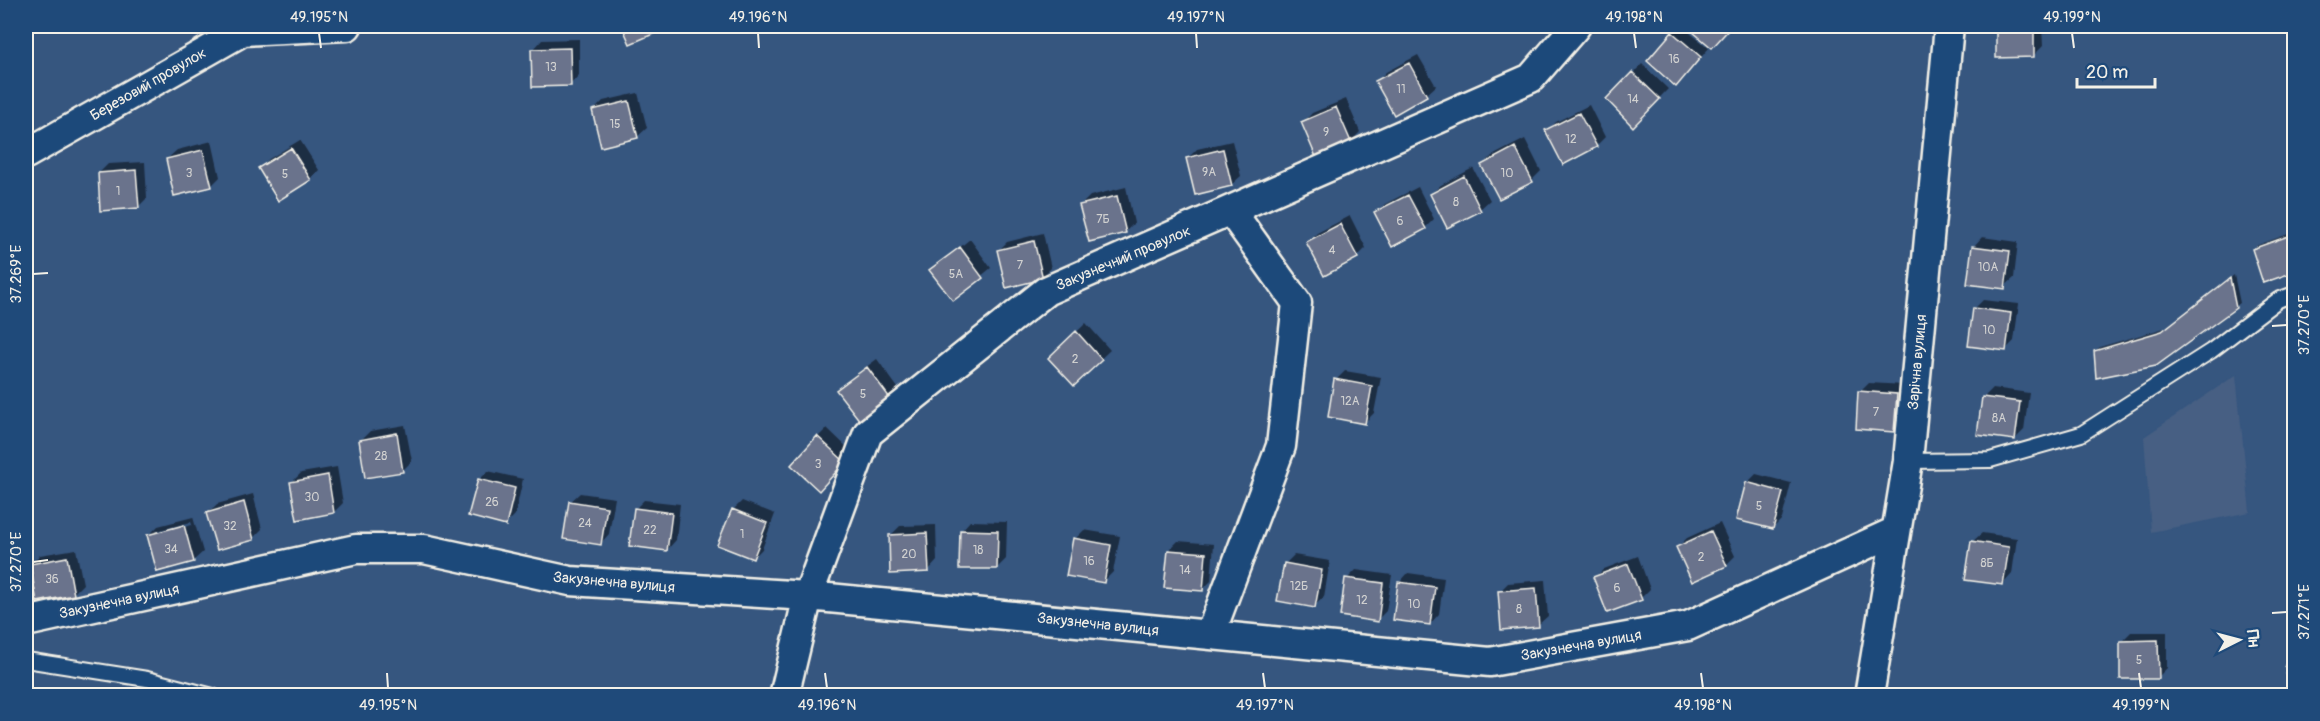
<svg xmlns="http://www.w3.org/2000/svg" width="2320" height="721" font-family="Pangolin,sans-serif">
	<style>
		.built { fill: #465f83 }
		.shadow { fill: #0007; fill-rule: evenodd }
		.building { fill: #6b738c; stroke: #f4f1e8; stroke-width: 1.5 }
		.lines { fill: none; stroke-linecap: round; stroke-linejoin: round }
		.service-casing { stroke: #f4f1e8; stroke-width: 18 }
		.minor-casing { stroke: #f4f1e8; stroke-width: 33 }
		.service { stroke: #1f4a7a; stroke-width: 14 }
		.minor { stroke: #1f4a7a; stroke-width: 28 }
		.ticks { fill: none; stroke: #f4f1e8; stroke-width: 2 }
		.labels { text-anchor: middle; stroke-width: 5; stroke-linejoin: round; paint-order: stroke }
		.number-label { font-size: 12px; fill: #d2d2d1 }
		.street-label { font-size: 15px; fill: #f4f1e8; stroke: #1f4a7a }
		.neatline { fill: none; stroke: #f4f1e8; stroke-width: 2 }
		.ticks-label { font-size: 15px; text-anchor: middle; fill: #f4f1e8 }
	</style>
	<rect width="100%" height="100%" fill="#36567f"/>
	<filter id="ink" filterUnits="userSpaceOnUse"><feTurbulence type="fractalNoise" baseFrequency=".0167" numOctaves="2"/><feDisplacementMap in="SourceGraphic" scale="12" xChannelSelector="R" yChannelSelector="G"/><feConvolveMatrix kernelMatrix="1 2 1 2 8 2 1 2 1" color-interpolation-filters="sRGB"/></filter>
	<g filter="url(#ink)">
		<path class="built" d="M2236 375 2250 512 2151 532 2144 437Z"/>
		<path class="shadow" d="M623 26H666L630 42Z
			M1681 26 1709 48 1685 76 1673 33Z
			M1688 26H1731L1712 46Z
			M1997 26H2042L2043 46 2034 55 1998 56Z
			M579 39V75L570 85 533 50 542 40Z
			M1418 55 1436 86 1426 95 1377 81 1386 72Z
			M1642 64 1668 89 1633 125 1608 99Z
			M638 93 647 128 637 137 594 110 603 101Z
			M1346 99 1360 132 1351 141 1317 155 1303 123 1312 113Z
			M1589 105 1605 137 1596 146 1547 131 1556 122Z
			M1525 139 1541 171 1532 180 1500 197 1483 165 1492 156Z
			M300 140 319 170 310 179 260 168 269 159Z
			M212 141 220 177 211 186 167 159 177 150Z
			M1232 141 1241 176 1231 185 1187 159 1197 149Z
			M145 162 147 198 138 207 99 173 108 164Z
			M1473 168 1490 200 1480 209 1448 226 1431 194 1441 185Z
			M1126 187 1134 223 1125 232 1081 205 1090 196Z
			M1418 187 1434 219 1425 228 1376 213 1385 204Z
			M1350 216 1366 248 1357 257 1308 242 1317 233Z
			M2294 232V271L2264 281 2253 249 2258 245Z
			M1043 233 1051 268 1042 277 998 251 1007 242Z
			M1982 237 2018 242 2014 278 2004 287 1973 247Z
			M970 239 991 268 953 299 931 271Z
			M2234 275 2240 303 2156 364 2095 351 2100 347 2168 327Z
			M1983 300 2019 304 2014 341 2005 350 1974 309Z
			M1086 323 1110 350 1074 384 1059 349Z
			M877 359 898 388 860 419 847 381Z
			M1345 371 1381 377 1374 413 1365 422 1336 380Z
			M1869 383 1905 385 1903 422 1894 431 1860 392Z
			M1993 388 2029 393 2024 430 2015 439 1984 397Z
			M405 425 412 461 403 470 361 440 370 431Z
			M827 428 853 453 828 480 818 437Z
			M337 467 343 503 334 512 292 482 301 473Z
			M488 471 523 479 515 515 506 524 479 480Z
			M1756 474 1791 483 1782 519 1773 528 1747 483Z
			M580 493 615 498 609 534 600 544 570 502Z
			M253 494 262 529 253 538 208 513 217 504Z
			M644 500 680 504 676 540 667 550 635 509Z
			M742 501 775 514 762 549 753 558 733 510Z
			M193 517 203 552 193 561 149 535 158 526ZM191 522 192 525 157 534V531Z
			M970 521 1007 522 1006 559 997 568 961 531Z
			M1720 523 1735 556 1726 565 1678 547 1687 538Z
			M936 525 937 561 928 571 890 536 900 526Z
			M1084 530 1120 536 1113 572 1104 581 1075 539Z
			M1982 533 2017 538 2012 574 2003 584 1972 542Z
			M1178 541 1214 544 1211 581 1202 590 1169 550Z
			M76 549 83 584 74 593 31 564 40 555Z
			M1294 555 1330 561 1324 597 1314 606 1285 564Z
			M1638 556 1650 589 1641 598 1594 578 1604 569Z
			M1356 570 1392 575 1386 611 1377 620 1347 579Z
			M1408 573 1444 578 1439 614 1430 624 1399 583Z
			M1545 580 1548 616 1538 625 1499 592 1508 583Z
			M2131 632H2167V668L2158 677 2121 642Z
			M2294 657V696H2292L2286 666Z"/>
		<path class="building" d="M622 26H663L665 29 630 44Z
			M1686 26H1732L1712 48Z
			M1996 26H2034V57L1996 58Z
			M1672 32 1701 57 1676 87 1647 61Z
			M570 48 571 86 532 87 531 49Z
			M1409 63 1427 96 1394 115 1375 81Z
			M1632 72 1660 99 1633 127 1606 99Z
			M629 101 638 138 601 147 592 110Z
			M1336 107 1351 142 1316 157 1301 122Z
			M1579 113 1597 147 1563 165 1545 130Z
			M1515 147 1533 182 1499 199 1481 165Z
			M291 148 311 180 278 201 258 168Z
			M1223 149 1232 186 1195 195 1186 158Z
			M203 150 212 187 174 196 166 159Z
			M136 170 139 208 100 211 98 173Z
			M1464 176 1481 211 1447 228 1430 194Z
			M1408 195 1426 229 1392 247 1374 212Z
			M1117 196 1126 233 1089 242 1079 205Z
			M1340 224 1358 258 1324 276 1306 242Z
			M2294 234V272L2263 283 2252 249Z
			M1034 241 1043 279 1006 288 997 250Z
			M1972 246 2010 251 2005 289 1967 284Z
			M960 247 983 278 953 301 929 270Z
			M2230 278 2236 308 2156 366 2096 378 2094 351 2162 331Z
			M1973 308 2011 313 2006 351 1968 346Z
			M2294 316V344L2286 319Z
			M1076 331 1102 360 1074 386 1048 358Z
			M867 367 890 398 860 421 836 390Z
			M1334 379 1372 386 1365 424 1328 417Z
			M1858 391 1897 394 1894 432 1856 429Z
			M1982 397 2020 402 2015 440 1977 435Z
			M397 433 403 472 365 478 359 440Z
			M817 436 845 462 819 491 791 465Z
			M328 475 334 513 297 520 290 482Z
			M478 479 515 488 506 526 468 516Z
			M1746 482 1783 492 1773 529 1736 520Z
			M569 501 607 507 601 545 563 539Z
			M244 502 254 540 217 550 206 513Z
			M634 508 672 513 667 551 629 546Z
			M732 509 767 523 753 559 717 545Z
			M184 525 194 562 157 572 147 535Z
			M960 530 998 531 997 569H959Z
			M1711 531 1727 566 1692 582 1676 547Z
			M927 533 929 572 890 574 889 535Z
			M1073 538 1111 545 1104 583 1066 576Z
			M1971 541 2009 547 2003 585 1965 580Z
			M1168 550 1206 553 1203 591 1164 588Z
			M67 557 74 595 37 602 30 564Z
			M1284 563 1322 570 1315 608 1277 601Z
			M1628 564 1642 600 1607 613 1593 577Z
			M1345 578 1383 583 1378 622 1340 616Z
			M1398 582 1435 587 1430 625 1393 620Z
			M1536 588 1539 627 1501 630 1498 591Z
			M2158 640 2159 679H2120V641Z
			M2294 663V696H2290L2285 665Z"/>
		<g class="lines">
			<defs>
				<path id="service" d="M1908 461 1990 460 2081 434 2211 351 2278 300 2294 294
					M26 660 147 679 213 696"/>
				<path id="minor" d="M26 154 243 31 347 26
					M26 622 356 549H424L570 581 808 596 1490 662 1688 626 1896 531
					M1210 635 1281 446 1297 303 1231 211
					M784 696 808 596 868 433 1046 291 1531 78 1576 26
					M1869 696 1908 461 1949 26"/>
			</defs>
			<use href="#service" class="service-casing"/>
			<use href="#minor" class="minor-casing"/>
			<use href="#service" class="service"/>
			<use href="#minor" class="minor"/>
		</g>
	</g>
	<path class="ticks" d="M319 33 321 48M758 33 759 48M1196 33 1197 48M1634 33 1636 48M2072 33 2074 48M33 274 48 273M2272 326 2287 325M33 562 48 560M2272 613 2287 612M387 673 388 688M825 673 827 688M1263 673 1265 688M1701 673 1703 688M2139 673 2141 688"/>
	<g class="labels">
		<g class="number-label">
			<text x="1674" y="63">16</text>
			<text x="551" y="71">13</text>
			<text x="1401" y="93">11</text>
			<text x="1633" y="103">14</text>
			<text x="615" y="128">15</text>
			<text x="1326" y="136">9</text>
			<text x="1571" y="143">12</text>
			<text x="1209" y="176">9А</text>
			<text x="189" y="177">3</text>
			<text x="1507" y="177">10</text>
			<text x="285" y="178">5</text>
			<text x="118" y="195">1</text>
			<text x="1456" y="206">8</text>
			<text x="1103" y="223">7Б</text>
			<text x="1400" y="225">6</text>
			<text x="1332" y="254">4</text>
			<text x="1020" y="269">7</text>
			<text x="1988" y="271">10А</text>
			<text x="956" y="278">5А</text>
			<text x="1989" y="334">10</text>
			<text x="1075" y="363">2</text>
			<text x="863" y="398">5</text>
			<text x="1350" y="405">12А</text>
			<text x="1876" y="416">7</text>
			<text x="1999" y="422">8А</text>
			<text x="381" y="460">28</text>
			<text x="818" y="468">3</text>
			<text x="312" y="501">30</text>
			<text x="492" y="506">26</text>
			<text x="1759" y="510">5</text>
			<text x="585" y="527">24</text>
			<text x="230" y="530">32</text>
			<text x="650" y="534">22</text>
			<text x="742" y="538">1</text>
			<text x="171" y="553">34</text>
			<text x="978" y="554">18</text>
			<text x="909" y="558">20</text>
			<text x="1701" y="561">2</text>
			<text x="1089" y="565">16</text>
			<text x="1987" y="567">8Б</text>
			<text x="1185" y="574">14</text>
			<text x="52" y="583">36</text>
			<text x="1299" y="590">12Б</text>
			<text x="1617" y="592">6</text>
			<text x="1362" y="604">12</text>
			<text x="1414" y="608">10</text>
			<text x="1519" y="613">8</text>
			<text x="2139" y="664">5</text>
		</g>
		<g class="street-label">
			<text transform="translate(148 84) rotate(-30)" y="5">Березовий провулок</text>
			<text transform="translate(1123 258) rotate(-23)" y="5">Закузнечний провулок</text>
			<text transform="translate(1917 362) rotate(-85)" y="5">Зарічна вулиця</text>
			<text transform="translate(614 582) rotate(5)" y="5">Закузнечна вулиця</text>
			<text transform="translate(119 601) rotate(-12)" y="5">Закузнечна вулиця</text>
			<text transform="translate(1098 624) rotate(6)" y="5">Закузнечна вулиця</text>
			<text transform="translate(1581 645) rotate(-10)" y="5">Закузнечна вулиця</text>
		</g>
	</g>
	<rect width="2320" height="721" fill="none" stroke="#1f4a7a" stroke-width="66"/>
	<g transform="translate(2239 640) rotate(84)" stroke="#1f4a7a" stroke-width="4.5" paint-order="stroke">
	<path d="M0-4.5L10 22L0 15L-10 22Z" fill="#f4f1e8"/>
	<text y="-9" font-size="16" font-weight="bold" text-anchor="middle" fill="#f4f1e8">Пн</text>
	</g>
	<path d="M2077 78v9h78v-9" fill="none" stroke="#f4f1e8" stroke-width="3"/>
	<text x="2086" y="78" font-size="18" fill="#f4f1e8" stroke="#1f4a7a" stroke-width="4.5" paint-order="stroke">20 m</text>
	<rect x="33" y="33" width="2254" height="655" class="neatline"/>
	<g class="ticks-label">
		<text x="319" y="22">49.195°N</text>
		<text x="758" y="22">49.196°N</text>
		<text x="1196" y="22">49.197°N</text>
		<text x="1634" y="22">49.198°N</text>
		<text x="2072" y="22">49.199°N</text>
		<text transform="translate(16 274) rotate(-90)" y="5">37.269°E</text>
		<text transform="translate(2304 325) rotate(-90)" y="5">37.270°E</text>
		<text transform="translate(16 562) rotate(-90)" y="5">37.270°E</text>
		<text transform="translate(2304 612) rotate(-90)" y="5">37.271°E</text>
		<text x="388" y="710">49.195°N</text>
		<text x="827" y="710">49.196°N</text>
		<text x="1265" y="710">49.197°N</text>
		<text x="1703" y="710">49.198°N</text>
		<text x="2141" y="710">49.199°N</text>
	</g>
</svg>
